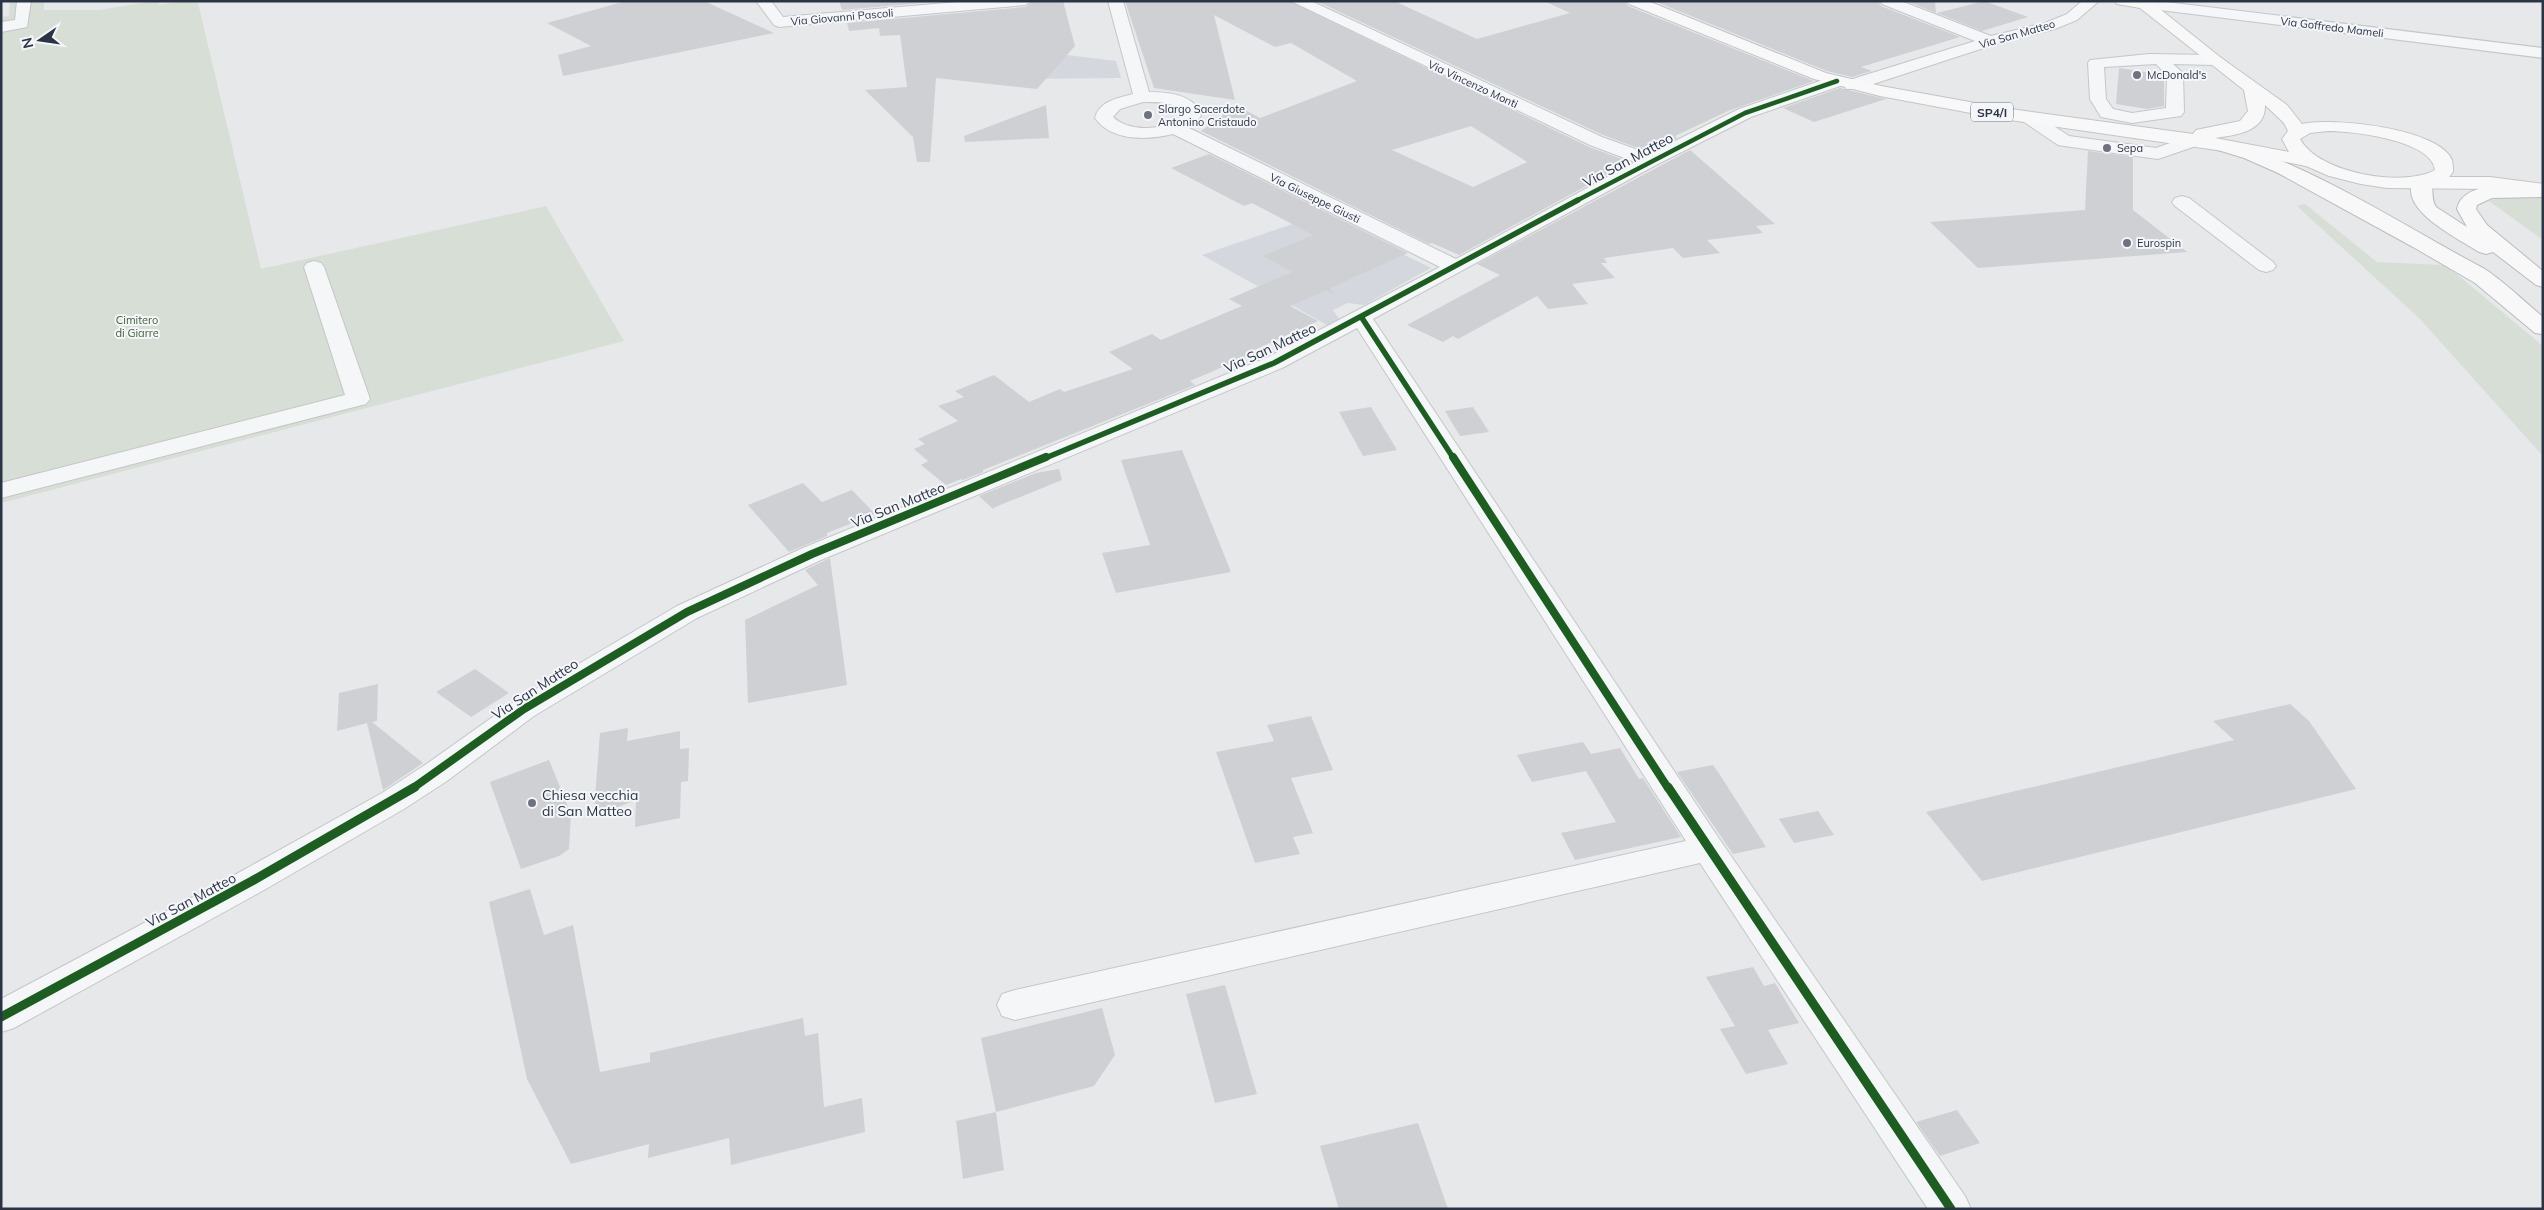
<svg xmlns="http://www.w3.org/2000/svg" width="2544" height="1210" font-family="Mulish,sans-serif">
<rect width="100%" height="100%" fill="#e6e8ea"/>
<path fill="#d4d7dd" d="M1026,50L1116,61L1121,78L1016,79Z
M1322,214L1431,268L1364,305L1348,303L1333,310L1339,319L1327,325L1202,255Z"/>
<path fill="#d6ded6" d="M10,1H44V10H100L153,1H158L159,5L183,1L198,3L261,269L546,206L624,341L1,503V17L9,16Z
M2503,196L2543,197V240L2489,201Z
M2305,204L2377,262L2443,265L2459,276L2543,346V456L2420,319L2297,206Z"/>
<path fill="#ced0d3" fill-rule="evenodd" d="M626,1H704L774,33L563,76L558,55L591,46L547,23Z
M839,1H944L842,10Z
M1034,1H1063L1075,46L1037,89L936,78L930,162H917L913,137L865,90L907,87L900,35L880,36L879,28L849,31L847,23L1025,7Z
M1125,1H1289L1589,147L1630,162L1459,255L1432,243L1429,244L1201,131L1236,105L1260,118L1357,81L1291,43L1275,47L1214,15L1235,100L1154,88ZM1471,126L1527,162L1473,187L1392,150Z
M1316,1H1394L1477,39L1570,13L1544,1H1625L1628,6L1814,81L1728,111L1675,136L1677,138L1649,152L1603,135Z
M1654,1H1878L1881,6L1960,37L1861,67L1872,71L1852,77L1827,71Z
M1907,1H1935L1936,13Z
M1984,1L2028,17L1982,31L1937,13Z
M2119,68L2164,75V106L2147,109L2116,104Z
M1840,88L1886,99L1814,122L1783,108Z
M1046,105L1049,138L965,142L964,136Z
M1690,150L1775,224L1756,226L1763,233L1707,240L1720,253L1683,258L1673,248L1604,258L1607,263H1601L1615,278L1572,284L1588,304L1548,309L1537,296L1458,339L1453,336L1443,342L1407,325L1500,275L1477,264Z
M2088,151L2133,157V210L2187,252L1978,268L1930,222L2085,210Z
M1209,154L1408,253L1330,288L1334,294L1326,290L1290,306L1318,321L1252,351L1255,353L1190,381L1195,385L983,470V472L963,480L961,479L946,485L921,465L928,461L914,449L925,444L918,439L958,421L938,406L964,397L955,391L994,375L1029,402L1060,389L1064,392L1133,369L1109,352L1152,334L1161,340L1242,306L1229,299L1292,272L1263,256L1313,235L1252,203L1244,206L1171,168Z
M1371,407L1397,450L1363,456L1339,412Z
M1473,407L1489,432L1460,436L1445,411Z
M1182,450L1231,572L1116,593L1102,553L1150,545L1121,460Z
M1059,469L1062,480L993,508L994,510L979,496L1036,473Z
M803,483L822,502L852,490L875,514L827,533V536L789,552L748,505Z
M830,558L847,685L748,703L745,620L818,585L805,570Z
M475,669L509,693L471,717L436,692Z
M378,684L377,721L372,722L423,763L383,790L367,723L337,731L339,693Z
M2290,704L2309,721L2356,789L1982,881L1926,812L2234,740L2213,721Z
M1311,716L1333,770L1291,778L1313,833L1293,837L1300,854L1255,863L1216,752L1274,741L1267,725Z
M628,728L627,741L680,731V749L689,748L688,781L681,782L680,818L635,827L636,800L618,807L594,811L600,733Z
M1583,742L1591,754L1620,748L1639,779L1643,778L1681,837L1575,860L1561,833L1616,822L1586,771L1532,782L1517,755Z
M549,760L571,814L569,849L559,856L521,869L490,782Z
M1713,765L1720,775L1766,847L1733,854L1677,772Z
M1818,811L1834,835L1794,843L1779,819Z
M530,889L544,935L573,925L600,1072L650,1062V1053L803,1018L805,1036L818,1033L824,1107L862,1098L865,1132L731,1165L729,1138L648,1158L649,1144L571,1164L527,1079L489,902Z
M1753,967L1764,986L1775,983L1799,1023L1768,1030L1788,1064L1746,1074L1720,1029L1735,1026L1706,977Z
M1225,985L1257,1094L1215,1103L1186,994Z
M1102,1008L1115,1055L1094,1086L996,1112L981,1038Z
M1957,1110L1980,1143L1940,1156L1916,1122Z
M996,1112L1004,1170L963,1179L956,1121Z
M1418,1123L1448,1209H1339L1320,1146Z"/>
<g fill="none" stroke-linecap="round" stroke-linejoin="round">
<defs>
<path id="minor" d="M17,1H31L27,27L1,32V22L15,20Z
M756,1H771L783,17L969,1H1032L1025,5L779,27L774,25Z
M1108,1H1123L1149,92C1167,92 1196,94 1201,116L1189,128L1456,259L1635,162L1590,145L1291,1H1311L1602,137L1649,154L1739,109L1831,77H1843L1845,81L1843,85L1751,117L1656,165L1373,319L1720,840L1965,1196L1971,1209H1928L1700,863L1015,1020L1002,1016L997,1005L1002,994L1015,990L1686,841L1357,328L1282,368L821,560L697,618L534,716L447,781L404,809L264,890L14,1028L1,1032V999L240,872L382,793L425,765L514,702L677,606L803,548L1266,358L1440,267L1173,134C1148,140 1112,142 1095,118C1099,101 1118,98 1133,94ZM1143,102C1156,102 1178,101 1183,115C1166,131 1130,133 1113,117L1120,109Z
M1880,1H1901L1991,36L2045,23L2067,14L2082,1H2099L2077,20L2055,29L1996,44L1858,89H1846L1844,85L1846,81L1975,41L1882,4Z
M2138,1H2158L2543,48V58L2144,8L2139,7L2137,4Z
M2149,54L2214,55L2222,60L2214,65L2173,64L2183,73L2184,112L2181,116L2132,123L2101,117L2090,99L2088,63L2090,60ZM2156,64L2167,75L2166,108L2132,113L2113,109L2106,99L2104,67Z
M2030,113L2036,114L2069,136L2156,148L2187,137H2199L2202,141L2199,145L2158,159L2064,146L2058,145L2024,122L2021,118L2024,114Z
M2182,196L2189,198L2273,262L2276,266L2273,270L2266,272L2259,270L2175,206L2172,202L2175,198Z
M314,261L321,263L324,267L370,399L366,404L1,498V483L345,395L304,267L307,263Z"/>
<path id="major" d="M1627,1H1648L1826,73L1881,86L2003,108L2193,134L2196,130L2240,121L2248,111L2244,90L2140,8L2117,4L2115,1H2150L2220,57L2287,105L2302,124C2332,117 2439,128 2452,160C2453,164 2453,169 2453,172L2449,177H2490L2543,184V196L2490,189L2387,188L2361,184L2329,176L2306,166L2251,155L2003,119L1880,96L1814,79L1629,4ZM2265,105L2284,123L2288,131L2282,139L2289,152L2215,138C2235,135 2266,132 2265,105ZM2328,131C2352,131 2432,140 2435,170C2403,188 2318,173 2300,139L2310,133Z"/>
<path id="highway" d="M2214,138C2305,160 2398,223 2481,267C2498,276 2526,303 2543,317V334L2535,333L2475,283L2413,247L2278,173L2244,158L2208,147L2205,143L2208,139Z
M2422,176L2429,178C2435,187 2430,198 2436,207L2467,227L2457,209C2463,179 2520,185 2543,185V197L2492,198L2477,205L2476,209L2487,225L2543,271V287L2536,285L2493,252L2486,254L2479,252C2459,239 2394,208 2415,178Z"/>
</defs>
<use href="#minor" stroke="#c4c6c8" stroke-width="2"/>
<use href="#major" stroke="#c2c5c8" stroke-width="2"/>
<use href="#highway" stroke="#b8bbbf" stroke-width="2"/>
<use href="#minor" fill="#f5f6f7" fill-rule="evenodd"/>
<use href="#major" fill="#f8f8f8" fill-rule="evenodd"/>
<use href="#highway" fill="#f8f8f8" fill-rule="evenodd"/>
<defs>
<path id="cycleway-far3" d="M1576,201L1745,113L1837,81"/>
<path id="cycleway-far2" d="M1362,318L1454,459
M1043,459L1274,363L1578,200"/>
<path id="cycleway-far1" d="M1453,457L1668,788
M413,788L524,709L687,612L812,554L1046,457"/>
<path id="cycleway" d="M1668,787L1951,1209
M1,1017L252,881L415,787"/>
</defs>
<use href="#cycleway-far3" stroke="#f4f6f9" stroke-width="6"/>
<use href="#cycleway-far2" stroke="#f4f6f9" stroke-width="8"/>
<use href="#cycleway-far1" stroke="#f4f6f9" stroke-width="11"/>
<use href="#cycleway" stroke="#f4f6f9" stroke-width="12"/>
<use href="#cycleway-far3" stroke="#1b5e20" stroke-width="4.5"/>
<use href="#cycleway-far2" stroke="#1b5e20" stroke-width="5.5"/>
<use href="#cycleway-far1" stroke="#1b5e20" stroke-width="8"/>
<use href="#cycleway" stroke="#1b5e20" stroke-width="9"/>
</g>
<g fill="#6c737f" stroke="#f4f6f9" stroke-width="2">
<circle cx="2137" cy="75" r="5"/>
<circle cx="1148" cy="115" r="5"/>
<circle cx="2107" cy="148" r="5"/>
<circle cx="2127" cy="243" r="5"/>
<circle cx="532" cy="803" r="5"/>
</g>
<g text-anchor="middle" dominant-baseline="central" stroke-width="4" stroke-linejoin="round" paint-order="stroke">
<g font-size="11" fill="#2b3445" stroke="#f4f6f9">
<text transform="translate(842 17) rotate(-5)">Via Giovanni Pascoli</text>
<text transform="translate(2332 27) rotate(7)">Via Goffredo Mameli</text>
<text transform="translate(2017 34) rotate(-16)">Via San Matteo</text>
<text transform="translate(1473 84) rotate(25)">Via Vincenzo Monti</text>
<text transform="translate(1315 198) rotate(26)">Via Giuseppe Giusti</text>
</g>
<g font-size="11" fill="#2b3445" stroke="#f4f6f9" text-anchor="start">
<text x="2147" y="75">McDonald's</text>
<text x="1158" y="109">Slargo Sacerdote<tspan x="1158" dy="13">Antonino Cristaudo</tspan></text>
<text x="2117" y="148">Sepa</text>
<text x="2137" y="243">Eurospin</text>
</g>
<g font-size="11" fill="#3f6138" stroke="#f4f6f9">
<text x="137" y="320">Cimitero<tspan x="137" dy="13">di Giarre</tspan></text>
</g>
<rect fill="#f4f6f9" stroke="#676e7b" stroke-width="1" x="1971" y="102.5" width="42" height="19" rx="4"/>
<g font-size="12" font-weight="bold" fill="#2b3445">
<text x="1992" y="112">SP4/I</text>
</g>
<g font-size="14" fill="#2b3445" stroke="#f4f6f9">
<text transform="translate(1628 160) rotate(-28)">Via San Matteo</text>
<text transform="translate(1270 348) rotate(-25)">Via San Matteo</text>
<text transform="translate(898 505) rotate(-22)">Via San Matteo</text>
<text transform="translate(535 689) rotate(-33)">Via San Matteo</text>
<text transform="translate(191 900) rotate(-28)">Via San Matteo</text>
</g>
<g font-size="14" fill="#2b3445" stroke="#f4f6f9" text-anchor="start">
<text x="542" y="795">Chiesa vecchia<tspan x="542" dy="16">di San Matteo</tspan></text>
</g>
</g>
<rect width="2544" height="1210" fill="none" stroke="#2b3445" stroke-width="5"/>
<g transform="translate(40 40) rotate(257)" stroke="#f4f6f9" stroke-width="4" paint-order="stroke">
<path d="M0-4L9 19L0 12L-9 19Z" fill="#2b3445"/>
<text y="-8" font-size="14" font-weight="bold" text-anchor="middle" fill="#2b3445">N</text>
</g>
</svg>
